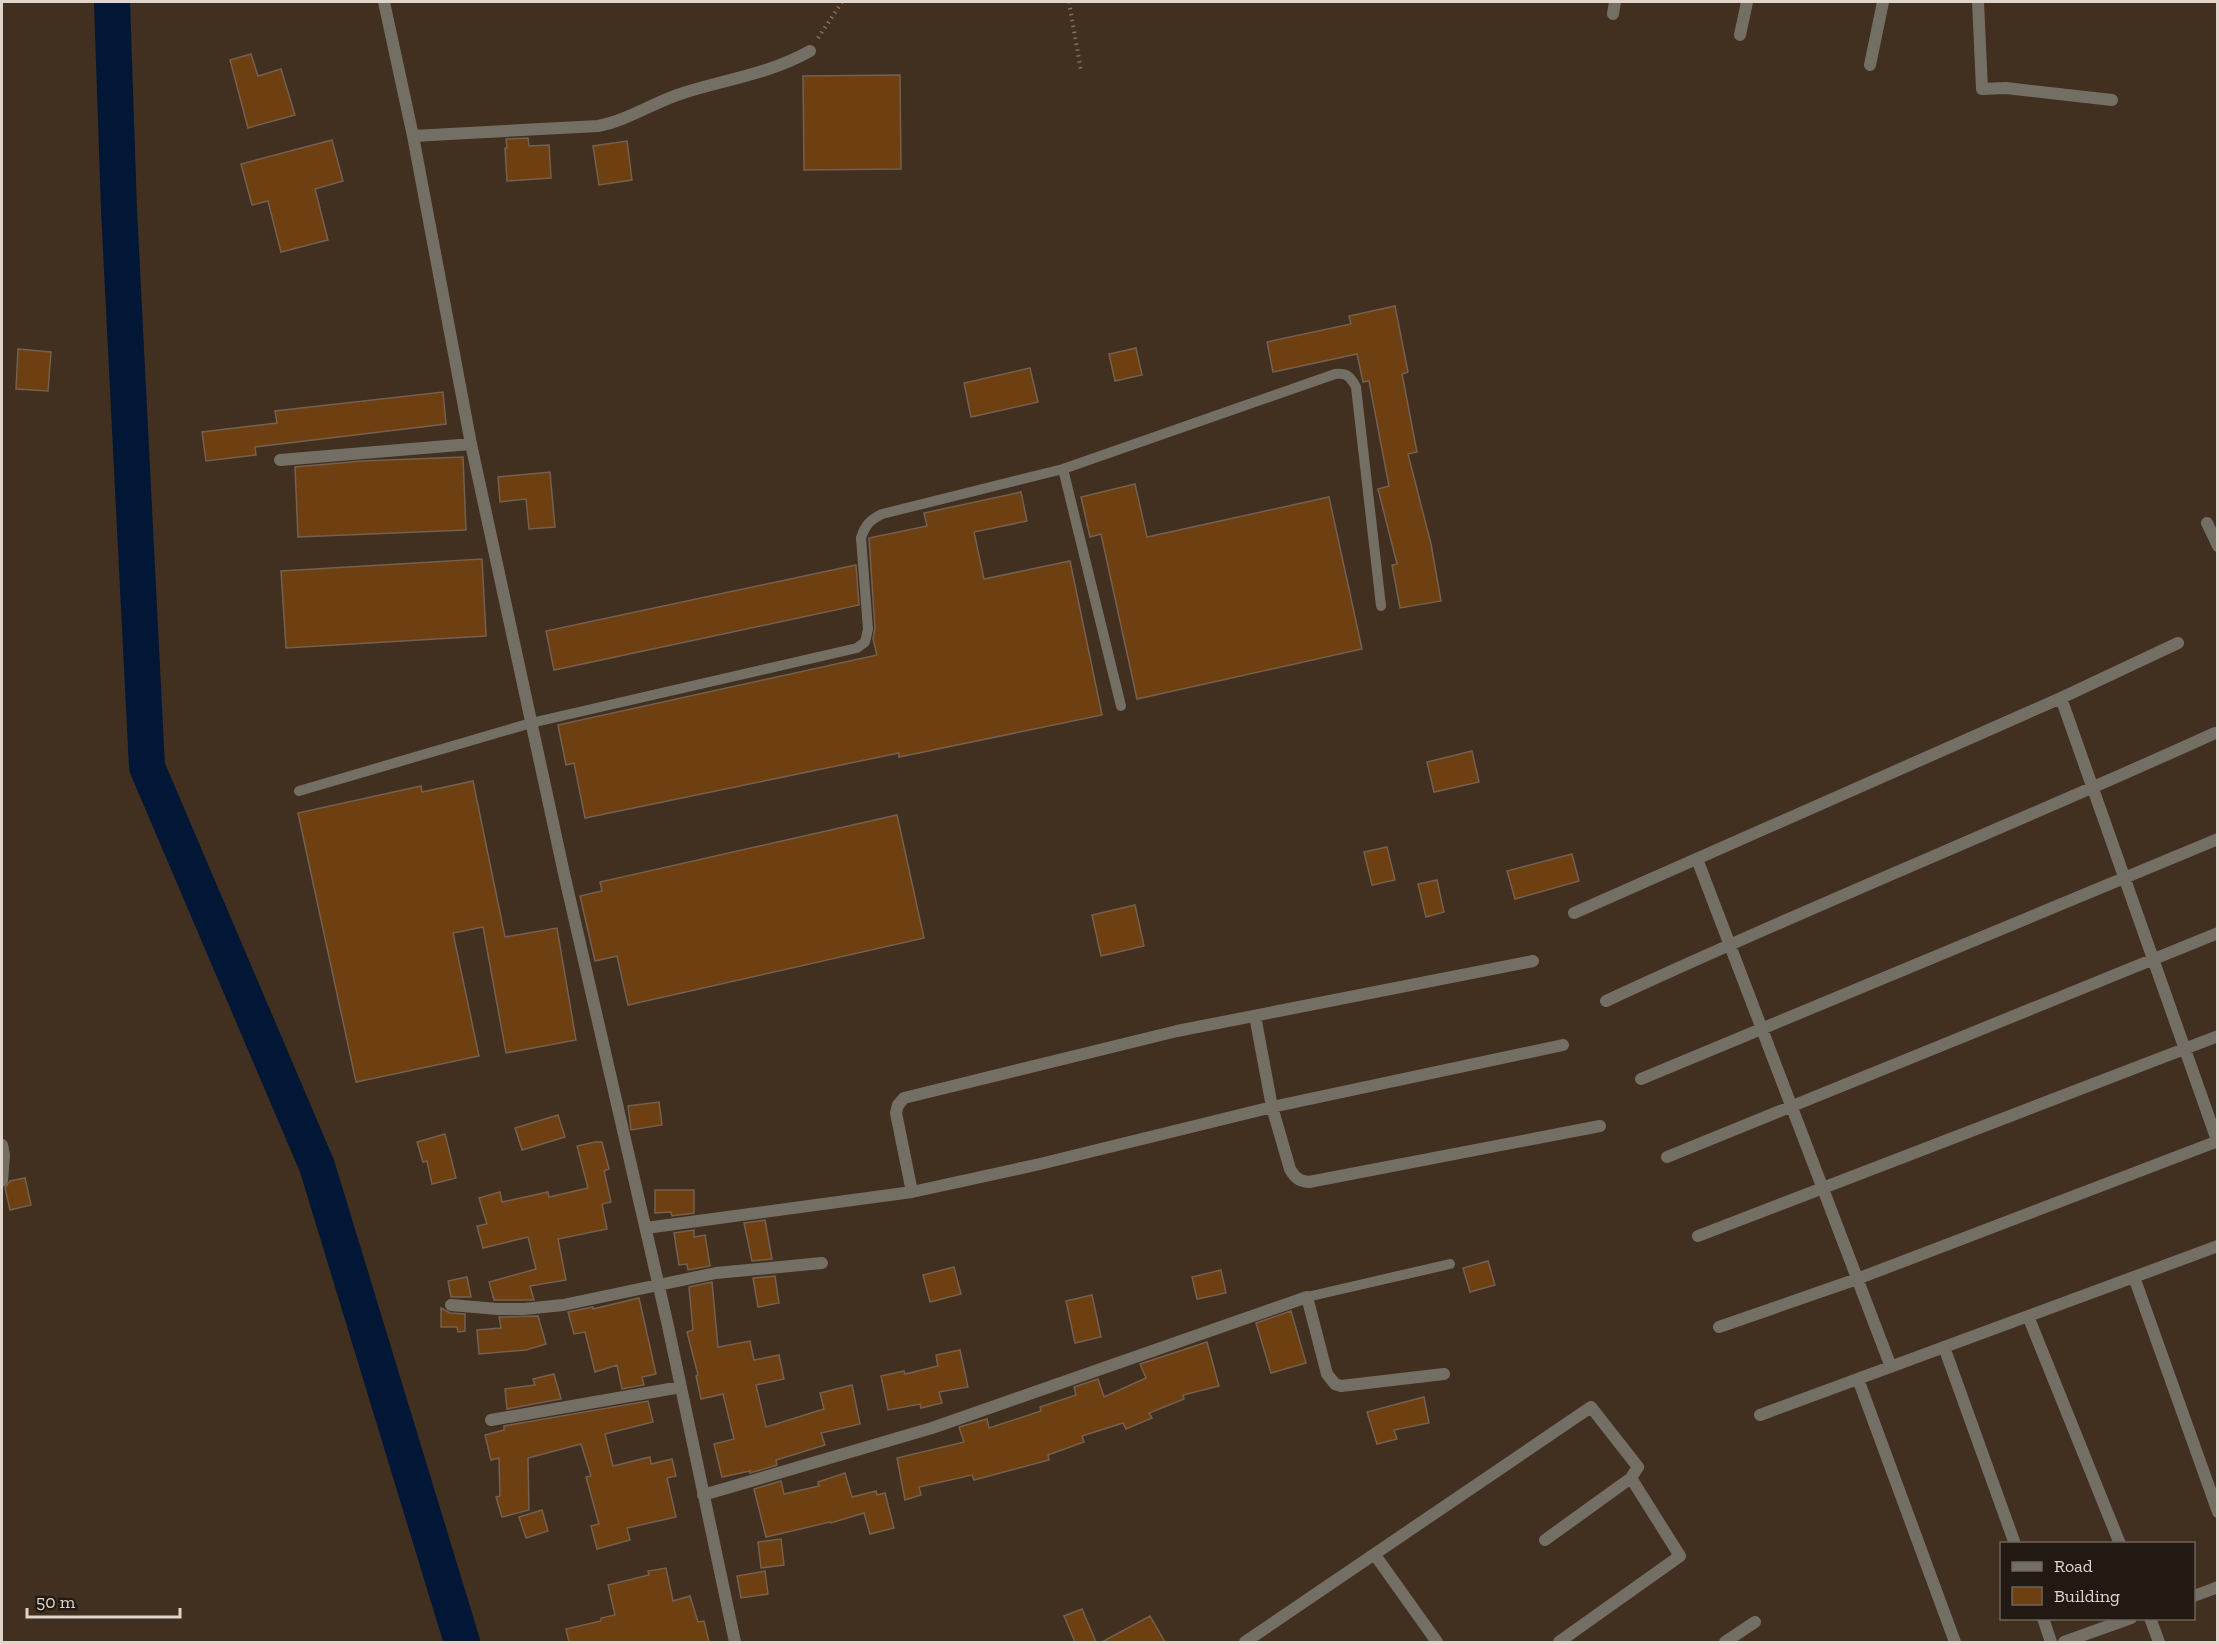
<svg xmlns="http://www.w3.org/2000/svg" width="2219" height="1644" font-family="'Zilla Slab',serif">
<rect width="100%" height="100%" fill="#412f1f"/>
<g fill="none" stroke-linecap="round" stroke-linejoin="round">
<path stroke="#011735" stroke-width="36" d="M112,2L119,210L147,767L317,1166L462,1642"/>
</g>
<path fill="#6e3f10" stroke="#756050" stroke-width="1.5" d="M251,54L258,76L281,69L295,115L248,128L230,60Z
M900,75L901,169L804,170L803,76Z
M528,138L529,146L549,145L551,178L507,181L505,148H507L506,139Z
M332,140L343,181L315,189L328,240L281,252L268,201L252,205L241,164Z
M627,141L632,180L599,185L593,146Z
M1395,306L1408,372L1402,374L1417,452L1408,454L1431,544L1441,601L1400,608L1392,565L1397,564L1378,489L1389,486L1369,381L1363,382L1357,354L1273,372L1267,342L1351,324L1349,316Z
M1136,348L1142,375L1115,381L1109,354Z
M18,349L51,352L48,391L16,389Z
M1030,368L1038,402L971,417L964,383Z
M443,392L446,424L255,447L256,455L206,461L202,432L277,423L275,411Z
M463,457L466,530L298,537L295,467L362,461Z
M550,472L555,527L529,529L526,499L500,502L498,477Z
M1135,484L1147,537L1329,497L1362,649L1137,699L1101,534L1090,537L1081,497Z
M1021,492L1027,521L974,532L984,579L1070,561L1102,715L899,757V753L585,818L574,763L566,765L558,725L877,655L873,639L875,628L869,538L927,526L924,513Z
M482,559L486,636L286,648L281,571Z
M856,565L859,605L554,670L546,631Z
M1472,751L1479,782L1434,792L1427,762Z
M473,781L505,937L557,928L576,1040L506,1053L483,927L453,933L479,1056L356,1082L298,813L421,786L422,792Z
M897,815L924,938L628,1005L617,956L595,961L580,896L602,891L600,882Z
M1387,847L1395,880L1372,885L1364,852Z
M1572,854L1579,881L1515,899L1507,871Z
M1437,880L1444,912L1426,917L1418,884Z
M1135,905L1144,946L1101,956L1092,915Z
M659,1102L662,1125L631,1130L628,1106Z
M558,1115L565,1137L522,1150L515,1128Z
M445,1134L456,1178L432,1184L427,1161L423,1162L417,1142Z
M595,1142H602L609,1169L604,1171L611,1202L602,1204L607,1229L558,1239L566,1280L530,1286L534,1300H494L489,1282L536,1269L528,1237L483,1248L477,1226L487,1224L479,1198L500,1192L502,1202L548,1192L549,1197L588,1188L577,1146Z
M25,1178L31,1205L10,1210L5,1188L10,1181Z
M655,1190H694V1213L672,1216L671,1212L655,1213Z
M765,1220L772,1259L752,1261L744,1223Z
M694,1230V1237L705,1235L710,1266L688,1270L687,1264L679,1265L674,1233Z
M1488,1261L1495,1285L1470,1292L1463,1268Z
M954,1267L961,1294L930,1302L923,1275Z
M1221,1270L1226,1293L1197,1299L1192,1277Z
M775,1276L779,1303L758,1307L753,1278Z
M467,1277L471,1297H451L448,1281Z
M712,1282L718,1347L750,1341L754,1360L779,1355L784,1379L756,1385L766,1427L824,1409L820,1393L852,1385L860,1424L821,1433L825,1445L776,1460L777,1465L750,1473V1471L722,1477L714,1444L734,1439L723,1394L701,1399L696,1376L698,1375L687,1332L693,1330L689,1287Z
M1092,1295L1101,1337L1075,1343L1066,1301Z
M639,1298L656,1374L642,1377L644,1385L622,1389L617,1365L595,1372L585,1332L574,1334L568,1312L593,1307V1309Z
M441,1308L450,1313L465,1314V1331L458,1332L457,1327H441Z
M1291,1311L1306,1363L1271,1373L1256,1323Z
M538,1316L546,1344L526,1350L479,1354L477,1330L501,1328L499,1317Z
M1207,1342L1219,1386L1183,1395L1184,1399L1149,1413L1152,1418L1126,1429L1123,1423L1082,1436L1084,1442L1048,1455L1049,1460L974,1480L972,1475L919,1487L921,1495L905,1500L897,1458L964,1442L959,1427L987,1419L989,1428L1041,1411L1040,1407L1076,1395L1074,1387L1098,1379L1104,1397L1146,1378L1140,1364Z
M960,1350L968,1387L939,1392L942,1403L921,1408L920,1404L888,1410L881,1376L904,1371L905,1374L938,1366L936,1355Z
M554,1374L561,1399L507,1409L505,1389L535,1385L533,1379Z
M1424,1397L1429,1423L1394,1430L1397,1439L1377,1444L1367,1412Z
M648,1401L653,1422L605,1434L613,1466L650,1457L651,1464L672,1459L676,1476L667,1478L676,1517L627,1528L630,1540L597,1549L591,1526L599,1524L586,1477L591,1476L581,1444L528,1458L529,1510L502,1517L496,1497L500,1496L499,1458L491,1460L485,1435L504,1430V1426Z
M845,1473L852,1497L876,1491L877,1495L885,1493L894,1528L870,1534L864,1513L831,1523L830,1522L766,1537L754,1489L781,1481L784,1494L819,1486L818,1482Z
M542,1510L548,1531L526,1538L519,1517Z
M781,1539L784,1565L761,1568L758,1542Z
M666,1568L673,1601L690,1596L698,1622L704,1621L709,1642H569L566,1629L601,1621V1618L615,1615L608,1585L649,1575L648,1571Z
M765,1571L768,1594L741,1598L737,1576Z
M1082,1609L1096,1642H1075L1064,1616Z
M1150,1616L1165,1642H1102Z"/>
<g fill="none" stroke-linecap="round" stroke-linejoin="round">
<path stroke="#807163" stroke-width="4" stroke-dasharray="1.5 4.5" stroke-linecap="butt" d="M1069,2L1081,71
M818,38L842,2"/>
<path stroke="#746f65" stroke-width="10" d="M1063,469L1121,706
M299,791L531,723L857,648L865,642L868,629L861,538C865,525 870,520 882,514L1063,469L1335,374C1347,373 1350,376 1356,387L1381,606
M1307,1297L1450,1264"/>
<path stroke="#746f65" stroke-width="12" d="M384,2L413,136L471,444L565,878L668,1326L735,1642
M1978,2L1982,89L2006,88L2112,100
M1613,14L1615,2
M1740,35L1747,2
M1870,65L1883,2
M413,136L598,126C629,120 654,102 683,93C727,79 769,74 810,51
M280,460L471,444
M2207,523L2218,546
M2061,698L2218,1143
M1697,859L1891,1367
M1574,913L2061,698L2178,643
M1606,1001C1807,907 2013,825 2215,733
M1255,1016L1272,1107L1290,1169C1295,1178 1299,1181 1309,1182L1600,1126
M1641,1079L2218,839
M2,1145L4,1155L2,1181
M1667,1157L2218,933
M912,1192L896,1113L898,1105L904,1098L1177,1031L1533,961
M646,1228L912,1192L1040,1164L1272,1107L1563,1045
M1698,1236L2218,1036
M2134,1277L2218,1512
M451,1305L497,1309H524L563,1305L716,1273L822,1263
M2028,1316L2120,1544
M1719,1327L1857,1279L2218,1141
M1944,1347L2015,1544
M1858,1379L1955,1642
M1760,1415L2218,1246
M491,1420L681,1387
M703,1495L932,1428L1307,1297L1327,1374L1335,1384L1341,1386L1444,1374
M1545,1540L1631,1478
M1375,1555L1437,1642
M2194,1596L2218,1587
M2043,1618L2051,1642
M2150,1618L2159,1642
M1245,1642L1591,1407L1638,1467L1631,1478L1680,1556L1559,1642
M1725,1642L1755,1622
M2064,1642L2131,1618"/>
</g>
<rect width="2219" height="1644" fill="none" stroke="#e0d5cb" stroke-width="6"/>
<rect x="2000" y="1542" width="195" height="78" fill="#211912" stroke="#6d645c" stroke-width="1.5"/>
<rect x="2012" y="1562" width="30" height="9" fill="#746f65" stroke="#6d645c" stroke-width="1.5"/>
<text x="2054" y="1572" font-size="18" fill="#e0d5cb">Road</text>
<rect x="2012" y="1587" width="30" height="18" fill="#6e3f10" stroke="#6d645c" stroke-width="1.5"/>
<text x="2054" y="1602" font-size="18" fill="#e0d5cb">Building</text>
<path d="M27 1608v9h153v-9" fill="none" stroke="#e0d5cb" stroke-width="3"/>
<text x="36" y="1608" font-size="18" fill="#e0d5cb" stroke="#211912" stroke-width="4.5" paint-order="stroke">50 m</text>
</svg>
